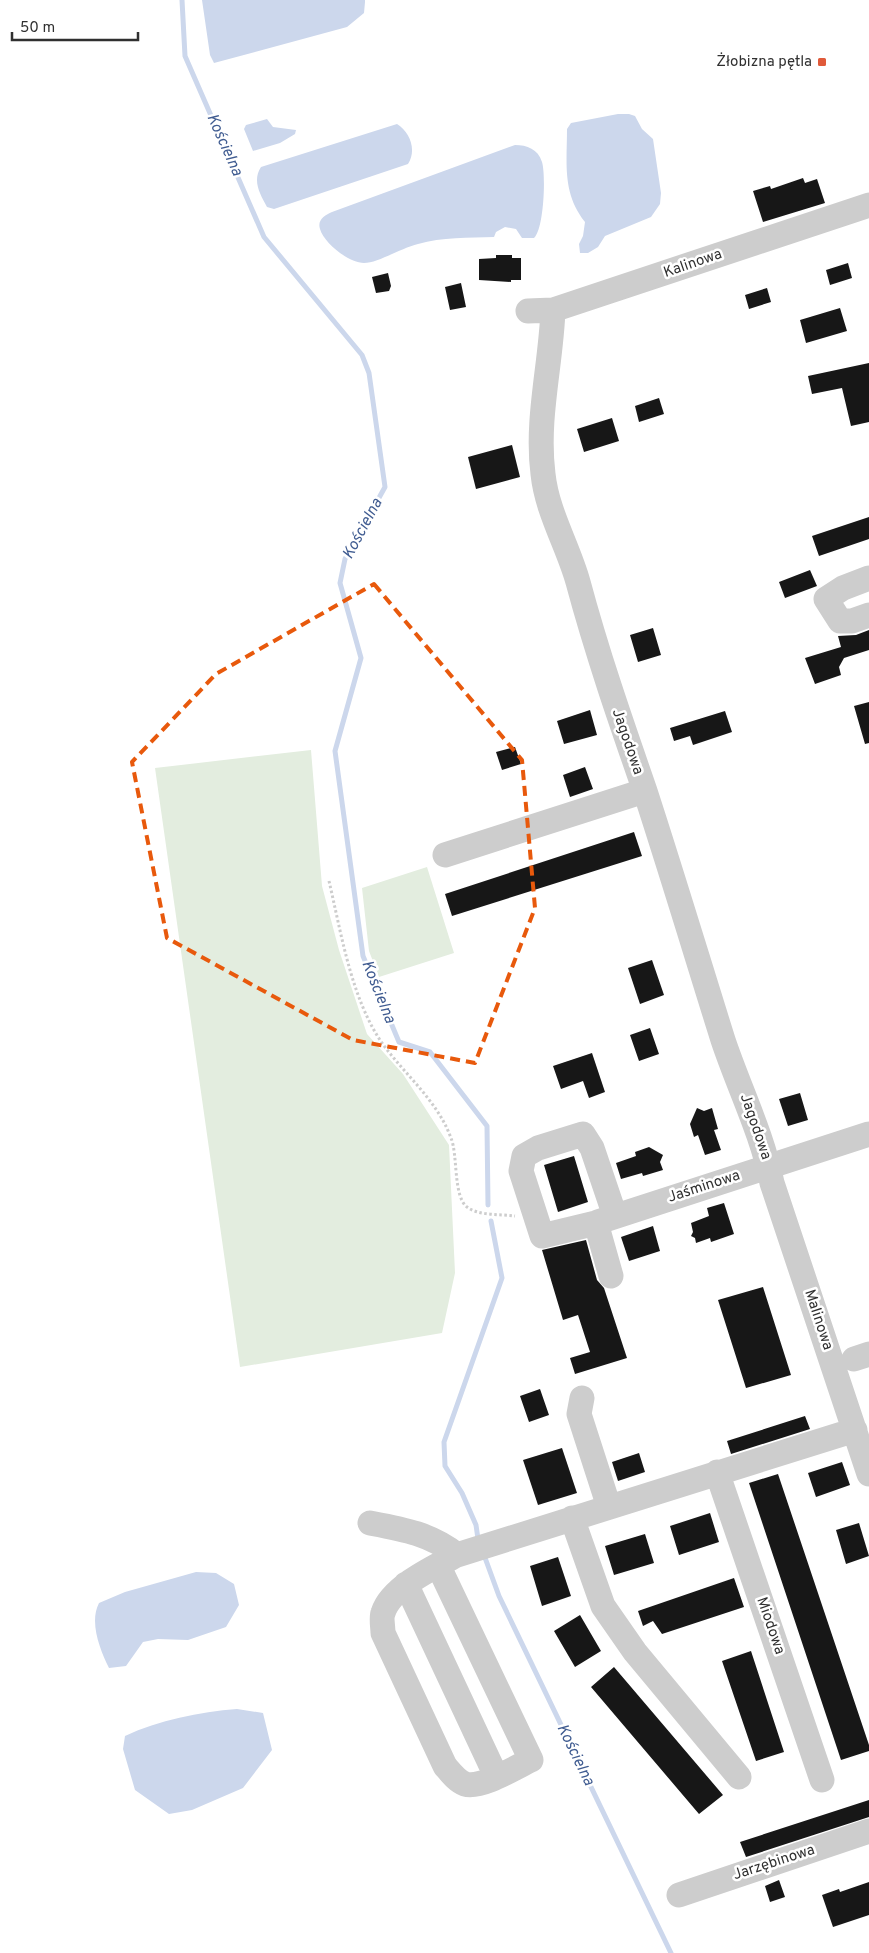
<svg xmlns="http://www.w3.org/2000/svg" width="869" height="1953" font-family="Overpass,sans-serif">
<rect width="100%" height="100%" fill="#fff"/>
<path fill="#e3eddf" d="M311,750L322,886L339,950L367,1034L403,1074L449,1145L455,1273L442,1333L240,1367L155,768Z
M427,867L454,953L379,977L369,951L362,888Z"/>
<path fill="#ccd7ec" d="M202,0H365V2L364,13L347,27L214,63L210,55Z
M618,114H629L635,116L642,129L653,139L661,193L660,204L651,217L605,236L598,247L588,253H580L579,244L583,236L585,222C562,193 567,164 567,129L571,123Z
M267,119L273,127L296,130L295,134L280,143L253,151L244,129L246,125Z
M397,124C410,132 417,150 408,164L274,209L267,207C260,194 252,181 261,167Z
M515,145C527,145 538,149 542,162C546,175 544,229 534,238H522L516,229L505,227L496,232L494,237C469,238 442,237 418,244C401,248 378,263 364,263C349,263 324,243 320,229C317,220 325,215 332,212Z
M196,1572L216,1573L234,1584L239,1605L226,1627L188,1640L158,1639L143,1642L126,1666L109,1668C100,1650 89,1622 99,1603L125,1592Z
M237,1709L263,1713L272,1750L243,1788L192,1810L169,1814L135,1790L123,1749L125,1736C159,1720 199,1712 237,1709Z"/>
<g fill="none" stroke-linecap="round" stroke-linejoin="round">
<path stroke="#ccd7ec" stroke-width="5" d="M182,0L185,56L264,237L362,355L369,373L385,487L345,559L340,583L361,658L335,751L363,956L399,1042L430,1052L487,1126L488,1205
M478,1539L476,1525L462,1493L445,1466L444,1442L502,1278L491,1221
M484,1555L499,1596L671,1953"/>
</g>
<path fill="#171717" d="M803,178L805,183L817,179L825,203L763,222L753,191L770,186L771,189Z
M496,255H512V258H521V280H511V282L479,280V259L496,258Z
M848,263L852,278L830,285L826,270Z
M388,273L391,286L389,291L376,293L372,277Z
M461,283L466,307L450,310L445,287Z
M767,288L771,302L749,309L745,295Z
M840,308L847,331L806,343L800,320Z
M869,363V422L851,426L842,388L812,394L808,376Z
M659,398L664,414L639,422L635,406Z
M612,418L619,441L584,452L577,429Z
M512,445L520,477L476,489L468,457Z
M869,517V539L819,556L812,536Z
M810,570L817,586L785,598L779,582Z
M653,628L661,655L638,662L630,635Z
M869,630V650L844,658L839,667L841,675L815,684L805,658L841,647L838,636L856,635Z
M869,702V743L865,744L854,706Z
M590,710L597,735L564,744L557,721Z
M725,711L732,732L693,745L690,736L674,741L670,728Z
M515,747L521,764L502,770L496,752Z
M585,767L593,789L570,797L563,775Z
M634,832L642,856L452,916L445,894Z
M652,960L664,995L640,1004L628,968Z
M650,1028L659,1054L639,1061L630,1035Z
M592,1053L605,1092L589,1098L583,1081L561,1089L553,1066Z
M800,1093L808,1120L788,1126L779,1099Z
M697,1108L704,1111L712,1108L718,1129L714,1130L721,1150L705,1155L698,1135L694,1137L690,1124Z
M649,1147L663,1155L660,1162L663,1170L643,1176L642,1173L621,1179L616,1163L636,1156L635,1152Z
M574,1156L588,1202L558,1212L544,1165Z
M724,1203L734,1234L711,1242L710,1238L696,1243L695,1238L691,1236L693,1232L691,1223L709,1216L707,1208Z
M653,1226L660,1251L629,1261L621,1237Z
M586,1240L597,1280L604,1288L627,1358L575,1374L570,1358L590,1352L578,1315L563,1320L542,1250Z
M763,1287L791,1375L746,1388L718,1300Z
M540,1389L549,1415L529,1422L520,1396Z
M805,1416L810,1429L731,1454L727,1441Z
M562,1448L577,1493L538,1505L523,1460Z
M639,1453L645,1472L618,1481L612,1462Z
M842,1462L850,1485L816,1497L808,1473Z
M778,1474L869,1745V1751L841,1760L749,1483Z
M710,1513L719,1542L679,1555L670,1526Z
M859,1523L869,1556L846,1564L836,1530Z
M645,1534L654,1563L614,1575L605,1546Z
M558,1557L571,1596L542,1606L530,1566Z
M734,1578L744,1607L662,1634L653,1621L643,1626L638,1611Z
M580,1615L601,1651L575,1667L554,1631Z
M751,1651L784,1752L756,1761L722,1661Z
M614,1667L723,1795L699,1814L591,1687Z
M869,1800V1817L746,1857L740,1842Z
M779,1880L785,1897L770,1902L765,1886Z
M869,1882V1915L833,1927L822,1895L839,1889L840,1892Z"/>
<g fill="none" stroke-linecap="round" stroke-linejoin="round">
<path stroke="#cdcdcd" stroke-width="3" stroke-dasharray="2.5 2.5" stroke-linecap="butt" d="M329,881C341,932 351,998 382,1043C405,1075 437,1100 451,1138C458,1155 453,1196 467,1207C479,1216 500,1214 515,1216"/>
<path stroke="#cdcdcd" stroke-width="25" d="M553,310C551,365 536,419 543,474C547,512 568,546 578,582C597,653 621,722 645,791C672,874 697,957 723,1040C739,1088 762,1133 772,1183L869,1474
M528,311L553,310L869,205
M869,578L843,588L826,599L840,621H852L869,615
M445,855L644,791
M598,1222L869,1134
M611,1276L596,1223L542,1236L521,1171L524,1156L538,1148L583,1134L592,1148L615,1216
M854,1359L869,1354
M582,1398L579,1414L609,1507
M717,1472L822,1780
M572,1518L603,1606L635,1652L739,1777
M370,1523C402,1529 431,1534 457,1555
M438,1565L531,1760C516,1767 481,1789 465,1784C457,1781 451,1773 445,1766L383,1633C383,1627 381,1618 383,1613C391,1587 434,1567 457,1555L855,1430
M406,1584L496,1776
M679,1895L869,1831"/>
</g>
<path fill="none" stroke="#e8590c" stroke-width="4" stroke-dasharray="10 6" stroke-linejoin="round" d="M374,584L522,760L535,908L475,1063L353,1040L167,938L132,762L216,674Z"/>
<rect fill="#e05a3a" stroke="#fff" stroke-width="2" x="817" y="57" width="10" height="10" rx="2.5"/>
<g text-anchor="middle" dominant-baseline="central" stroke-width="5" stroke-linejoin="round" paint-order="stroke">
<g font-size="15" fill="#303030" stroke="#fff" text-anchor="end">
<text x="812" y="62">Żłobizna pętla</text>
</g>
<g font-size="15" fill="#303030" stroke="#fff">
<text transform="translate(693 264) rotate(-19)">Kalinowa</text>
<text transform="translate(627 742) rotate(71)">Jagodowa</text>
<text transform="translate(755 1127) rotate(71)">Jagodowa</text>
<text transform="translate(704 1187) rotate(-18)">Jaśminowa</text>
<text transform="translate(818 1320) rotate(72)">Malinowa</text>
<text transform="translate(770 1626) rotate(71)">Miodowa</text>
<text transform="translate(774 1863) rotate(-18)">Jarzębinowa</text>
</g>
<g font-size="16" font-style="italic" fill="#405c91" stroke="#fff">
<text transform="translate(224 145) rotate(66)">Kościelna</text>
<text transform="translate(363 529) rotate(-62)">Kościelna</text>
<text transform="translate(378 992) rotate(68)">Kościelna</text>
<text transform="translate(575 1755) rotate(64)">Kościelna</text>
</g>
</g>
<path d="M12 32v8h126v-8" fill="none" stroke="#303030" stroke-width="2.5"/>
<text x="20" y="32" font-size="15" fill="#303030" stroke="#ffffff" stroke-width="4" paint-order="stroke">50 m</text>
</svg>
